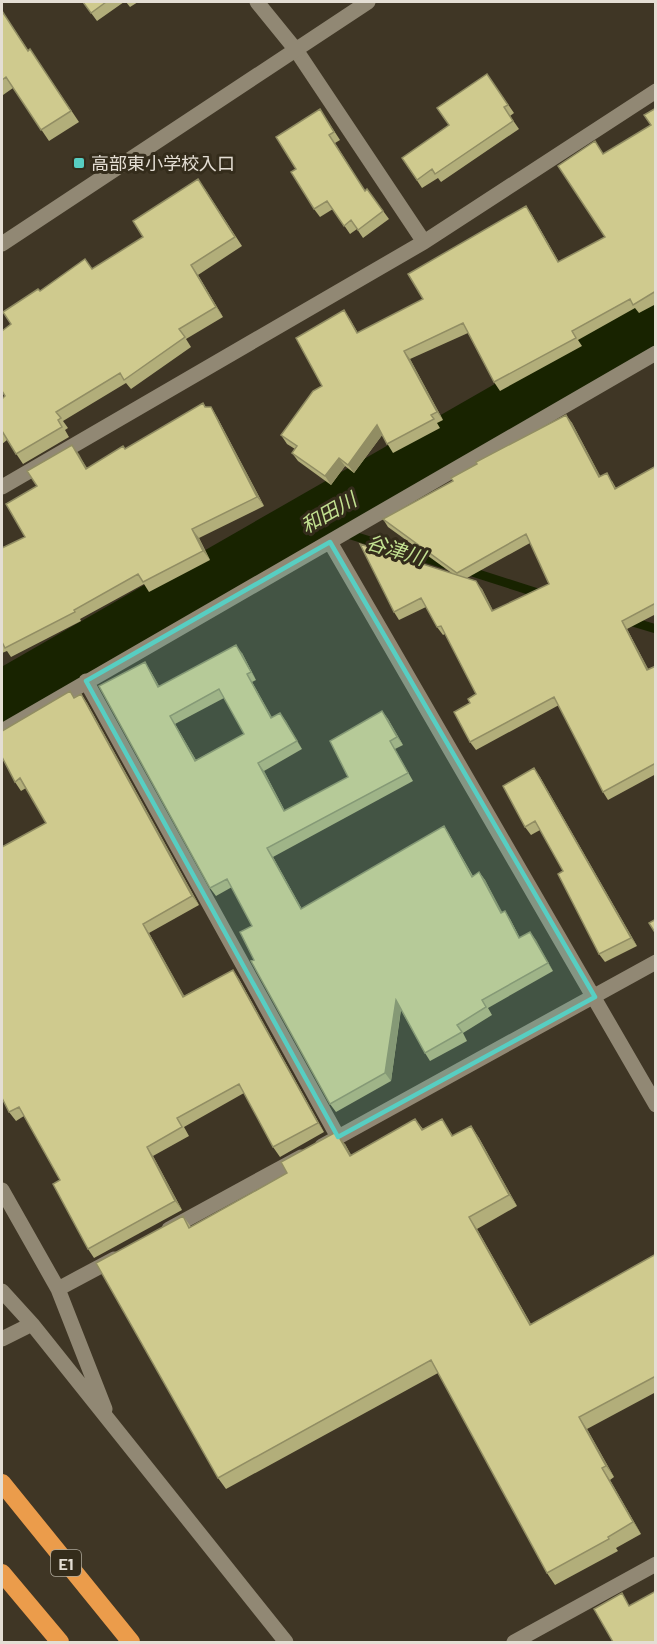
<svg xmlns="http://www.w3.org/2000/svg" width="657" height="1644" font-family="Barlow,'Noto Sans JP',sans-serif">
<rect width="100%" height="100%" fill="#3f3625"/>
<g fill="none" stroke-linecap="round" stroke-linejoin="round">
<path stroke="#182300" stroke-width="9" d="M309,522L444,564
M466,570L544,595
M626,620L656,629"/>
<path stroke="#182300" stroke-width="58" d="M2,700L656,325"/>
<path stroke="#918874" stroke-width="15" d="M296,50L424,242
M2,487L424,242L656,91
M330,542L656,1105
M86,681L338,1137
M2,731L656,353
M322,1146L656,962
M2,1190L58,1289L105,1409
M169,1229L301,1157
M58,1289L114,1259
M2,1291L32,1324L286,1642
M2,1339L32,1324
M514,1642L656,1564"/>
<path stroke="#918874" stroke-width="15" d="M257,2L296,50
M2,244L368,2"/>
<path stroke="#eb9c4b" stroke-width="18" d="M2,1483L131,1642
M2,1573L60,1642"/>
</g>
<path fill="#b2ae7a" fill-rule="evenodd" d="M83,2H124L97,21Z
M126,2H138L130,7Z
M2,11L28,50L30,49L79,122L49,141L13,88L3,95L2,93Z
M487,74L514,113L510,116L519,129L441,182L438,178L422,188L402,158L449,125Z
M656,108V304L639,313L635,308L578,340L582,346L500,391L494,382L468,333L410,359L443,420L437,423L440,428L393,453L382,435L354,473L345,466L331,485L298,461L292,453L295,449L287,444L281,435L322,386L344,310L358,333L423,299L526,206L532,215L559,262L605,237L603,154L651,125Z
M320,109L340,140L335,143L365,191L367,189L389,219L363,238L357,229L350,234L333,209L320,217L314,209L296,169Z
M205,189L242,246L198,275L223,317L186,339L191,347L131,389L126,383L63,421L68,428L65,430L69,437L23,464L7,440L2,444V399L5,396L40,291L93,269L143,237Z
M203,403L206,407H211L217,417L264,506L199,538L210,560L149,592L144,584L80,619L81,621L11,657L7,651L2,653V548L25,537L37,486L72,445L87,468L125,449Z
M566,415L572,423L600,476L612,481L616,488L656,466V614L627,629L648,669L656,666V774L608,800L603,792L559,705L476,750L470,742V703L476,694L445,634L443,635L437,627L426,607L399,620L394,612L453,574L388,527L383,519L453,481ZM530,543L549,584L493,611L482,589L467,578Z
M242,653L256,680L252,682L272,718L280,713L302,749L264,771L285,811L348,777L382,711L388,719L403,745L395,749L413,781L273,857L302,909L444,826L449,834L473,876L479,872L485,880L502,913L505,911L510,919L520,938L530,932L553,971L488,1008L492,1015L463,1033L467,1041L430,1061L425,1053L401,1010L391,1081L336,1112L330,1104L254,960L252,926L232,887L216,896L210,888L150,670L159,686ZM224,698L244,734L196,760L175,724Z
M81,694L87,703L199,905L149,933L184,996L233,970L239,979L324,1132L280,1157L273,1147L244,1093L184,1127L189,1136L153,1156L182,1210L94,1258L88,1249L60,1180L24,1116L16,1121L9,1112L46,823L26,788L21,791L15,782L74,697Z
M534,768L540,777L637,946L605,962L599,954L563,871L540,830L531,835L525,827Z
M415,1119L423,1129L442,1119L453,1136L471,1126L479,1138L517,1206L477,1229L531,1324L656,1254V1392L587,1429L614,1477L610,1480L641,1534L616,1548L618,1551L555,1585L547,1573L438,1373L226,1489L218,1478L183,1216L191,1227L345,1144L351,1155Z"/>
<path fill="#918d63" d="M526,206L532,215L564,271L558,262Z
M191,265L198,275L223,317L216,307Z
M344,310L350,319L363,342L357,333Z
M404,351L410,359L443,420L437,412Z
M211,407L217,417L264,506L257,497Z
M566,415L572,423L605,485L599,477Z
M377,425L383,434L354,473L348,465Z
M72,445L79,454L92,478L86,469Z
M339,458L345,466L331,485L325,476Z
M192,529L199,538L210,560L203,551Z
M476,581L482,589L498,620L492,611Z
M622,621L627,629L653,678L647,670Z
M236,645L242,653L256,680L251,672Z
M145,662L150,670L164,695L158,687Z
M247,674L252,682L277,726L271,718Z
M81,694L87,703L199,905L192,896Z
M382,711L388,719L403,745L397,737Z
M280,713L286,721L302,749L297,741Z
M170,716L175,724L201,769L195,761Z
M258,763L264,771L289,819L284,811Z
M534,768L540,777L637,946L631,938Z
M444,826L449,834L477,885L472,877Z
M267,848L273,857L306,917L301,909Z
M479,872L485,880L507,921L501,913Z
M505,911L510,919L524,946L519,938Z
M143,924L149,933L190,1006L183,997Z
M530,932L536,940L553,971L548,963Z
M233,970L239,979L324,1132L318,1123Z
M396,1000L401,1008L391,1081L385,1073Z
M471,1126L479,1138L517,1206L509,1195Z
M336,1132L345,1144L358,1167L350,1156Z
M147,1147L153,1156L182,1210L175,1201Z
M469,1217L477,1229L538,1337L530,1325Z
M579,1417L587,1429L614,1477L606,1466Z
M602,1468L610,1480L641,1534L633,1522Z"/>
<path fill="#cfca8e" stroke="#918d63" stroke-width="1.5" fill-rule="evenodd" d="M83,2H106L91,13Z
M2,11L28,51L30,49L71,111L41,130L6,77L2,80Z
M487,74L508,105L504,107L513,121L435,174L432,169L417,180L402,158L449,125L437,108Z
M656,108V291L633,305L630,299L572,331L576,338L494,382L463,323L404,351L437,412L431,415L434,419L387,444L377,425L348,465L339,458L325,476L292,453L297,446L281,435L313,391L322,386L296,338L344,310L357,333L423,299L408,274L526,206L558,262L605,237L558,166L595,141L603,154L651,125L644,115Z
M320,109L334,132L329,135L365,191L367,189L383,211L358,230L351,220L344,226L327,201L314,209L291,172L296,169L276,137Z
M198,179L235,237L191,265L216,307L179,329L185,337L124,380L120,373L56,412L61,418L58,420L62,427L16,454L2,431V399L5,396L2,391V331L11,324L3,312L38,289L40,291L85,259L92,269L143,237L133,221Z
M203,403L205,407H211L257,497L192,529L203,551L143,582L138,574L74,610L75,612L5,648L2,642V548L25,537L6,504L37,486L27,471L72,445L86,469L123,446L125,449Z
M566,415L599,477L607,473L615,489L656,466V603L622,621L647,670L656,666V763L603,792L554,697L470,742L454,712L470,703L468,699L476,694L441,626L437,627L421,598L394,612L360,544L476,581L492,611L549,584L526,534L457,573L383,519L453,481L451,478L477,464L476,462Z
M236,645L251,672L247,674L271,718L280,713L297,741L258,763L284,811L348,777L330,741L382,711L397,737L390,741L408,773L267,848L301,909L444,826L472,877L479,872L501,913L505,911L519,938L530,932L548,963L482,1000L486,1007L457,1025L462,1032L425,1053L396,1000L385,1073L330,1104L251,961L254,960L240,932L252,926L227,879L210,888L99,686L145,662L158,687ZM219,689L244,734L195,761L170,716Z
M70,691L74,698L81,694L192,896L143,924L183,997L233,970L318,1123L273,1147L239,1084L177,1118L182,1127L147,1147L175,1201L88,1249L53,1184L60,1180L19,1107L9,1112L2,1098V847L46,823L20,778L15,782L2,757V731Z
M534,768L631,938L599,954L558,874L563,871L535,821L525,827L503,786Z
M656,919V934L649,923Z
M415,1119L422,1130L442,1119L452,1136L471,1126L509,1195L469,1217L530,1325L656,1254V1376L579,1417L606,1466L602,1468L633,1522L608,1537L609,1539L547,1573L431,1360L218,1478L96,1263L183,1216L189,1228L287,1173L281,1162L336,1132L350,1156Z
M656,1591V1642H612H613L594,1609L622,1593L629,1606Z"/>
<path fill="#57cec2" fill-opacity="0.2" stroke="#57cec2" stroke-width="4.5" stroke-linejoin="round" d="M330,542L595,997L338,1137L86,681Z"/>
<rect fill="#57cec2" stroke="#342c1b" stroke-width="2" x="73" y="157" width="12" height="12" rx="3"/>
<g text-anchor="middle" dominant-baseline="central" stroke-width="6" stroke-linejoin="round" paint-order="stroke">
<rect fill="#342c1b" stroke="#afa99c" stroke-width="1.5" x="51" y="1550" width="30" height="26" rx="4.5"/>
<g font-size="16" font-weight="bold" fill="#e4ded4">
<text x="66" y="1563">E1</text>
</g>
<g font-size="18" fill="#e4ded4" stroke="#342c1b" text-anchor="start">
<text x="91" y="163">高部東小学校入口</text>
</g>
<g font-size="20" font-style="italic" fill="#c3e191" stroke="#342c1b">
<text transform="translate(328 512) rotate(-30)">和田川</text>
<text transform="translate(396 549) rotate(17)">谷津川</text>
</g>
</g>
<rect width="657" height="1644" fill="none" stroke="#e4ded4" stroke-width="6"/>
</svg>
